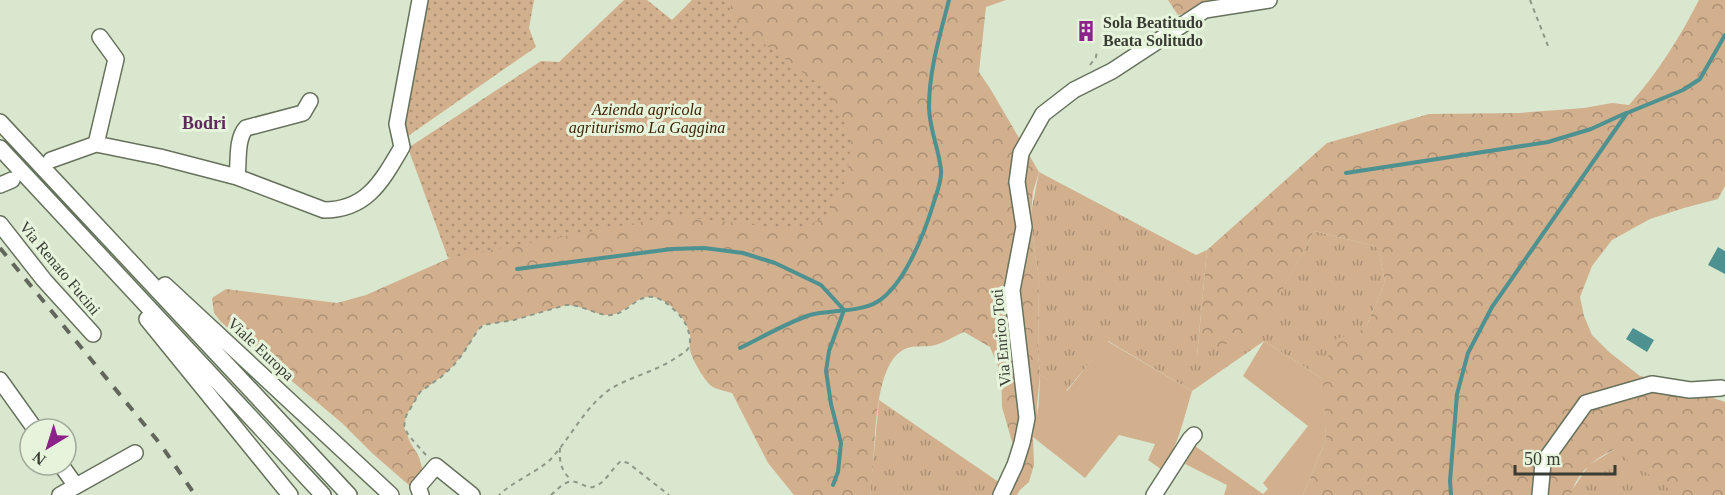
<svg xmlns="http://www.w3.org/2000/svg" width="1725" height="495" font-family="Georgia,serif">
<defs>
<pattern id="grass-tufts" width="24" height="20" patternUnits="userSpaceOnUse" patternTransform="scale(1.5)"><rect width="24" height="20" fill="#d2af8d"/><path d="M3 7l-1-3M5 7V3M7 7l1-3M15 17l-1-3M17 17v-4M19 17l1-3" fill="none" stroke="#ab9074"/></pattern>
<pattern id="forest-crowns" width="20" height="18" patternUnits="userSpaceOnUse" patternTransform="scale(1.5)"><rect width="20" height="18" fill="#d2af8d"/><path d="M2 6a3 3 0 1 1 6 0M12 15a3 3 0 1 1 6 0" fill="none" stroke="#ab9074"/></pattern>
<pattern id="park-dots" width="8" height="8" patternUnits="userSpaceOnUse" patternTransform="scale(1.5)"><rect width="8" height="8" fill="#d2af8d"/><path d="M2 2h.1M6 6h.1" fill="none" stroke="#ab9074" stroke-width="1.8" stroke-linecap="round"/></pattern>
</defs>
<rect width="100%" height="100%" fill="#dae7cf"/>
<path fill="url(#grass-tufts)" d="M1039,172L1196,255L1207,250L1197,355L1261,329L1314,231L1378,247L1385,282L1365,329L1323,375V379L1264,341L1192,391L1108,341L1066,391L1040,375L1038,353L1039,277L1035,255L1031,213Z
M879,400L1003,485L996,495H870Z
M1615,449L1682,495H1571L1572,490L1589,465Z"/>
<path fill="url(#forest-crowns)" d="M713,0H1006L986,7L979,72L991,90L1039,172L1033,192L1031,213L1035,255L1039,277L1038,353L1040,375L1037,405L1038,421L1033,437L1034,465L1029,482L1020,490L1017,495H996L1015,452L1002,407L1001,373L990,347L964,332C954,336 941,345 930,346C920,347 911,345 903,350C870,368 877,461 870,495H794L768,463L732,393C725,391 715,389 710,385C703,378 691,358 690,349C689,344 691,340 690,335C687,320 672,303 657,298C641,292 629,309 615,314C600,319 582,304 566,305L514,320L483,325L478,330L462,355L452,367L441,377L420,392L406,416L404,427L410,442L419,457L423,471L411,487L372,453L342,423L221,322L214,313L212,298L226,289L337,303L366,295L461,253L764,63Z
M1168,0H1212L1208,7L1178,15Z
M1699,0H1725V186L1718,199L1684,208L1650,219L1612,240L1592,266L1580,297L1584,316L1592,335L1609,352L1640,376L1660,380L1725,402V495H1678L1621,455L1615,449C1594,459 1577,472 1571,495H1303L1326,440L1322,375L1334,340L1365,329L1385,282L1378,247L1314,231L1261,330L1197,356L1207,250L1327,143L1429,114L1519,113L1584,108L1612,103L1629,105C1657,74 1680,37 1699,0Z"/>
<path fill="url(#park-dots)" d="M421,0H534L529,28L536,47L408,136L401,133Z
M624,0H647L672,20L692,0H733L727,17L827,90L852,137L846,180L827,215L801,230L674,216L448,258L408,148L541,61L559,62Z"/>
<path fill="#d2af8d" d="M1107,341L1192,391C1184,418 1178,447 1162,470L1148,460L1155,444L1119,435L1085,478L1033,437C1039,417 1039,396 1040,375L1067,391Z
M1264,341L1323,379L1326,440L1303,495H1224L1227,485L1185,464L1195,446L1263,494L1268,489L1263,483L1308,426L1243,376Z"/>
<path fill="#4e9191" d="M1718,247L1725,251V274L1708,265Z
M1633,328L1654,340L1647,352L1626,339Z"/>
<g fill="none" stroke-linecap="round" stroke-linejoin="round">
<path stroke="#4e9191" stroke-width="4" d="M1346,173L1548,142L1591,129L1626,113
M517,269L672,249L704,248L743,253L775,263L821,285L844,310L829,351L826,371L831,404L841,443L838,472L833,485
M740,348C763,337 786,323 810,315C828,310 861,312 877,302C904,286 924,234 933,205C936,194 942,182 941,170C939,149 929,128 929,107C929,70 940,35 949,0
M1451,495L1450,481L1457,394L1468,353L1492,307L1627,113L1683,90L1700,79L1725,35"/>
<defs>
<path id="minor" d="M0,122L349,495
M96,144L116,59L100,37
M0,148L323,495
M51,160L96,144L160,157L237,177L324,210C367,210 382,181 402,147L397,124L420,0
M237,177C239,162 236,139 246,128L303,113L310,101
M0,185L12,180
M0,224L44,280L93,334
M165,285L391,495
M147,319L290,495
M0,380L35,429
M61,465L76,486
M60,495L135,453
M421,495L418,487L436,466L472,495
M1001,495L1015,465L1022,443L1027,418L1012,290L1024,227L1017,182L1021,153L1043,114L1074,90L1112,71L1205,10L1269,0
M1154,495L1190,439L1194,435
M1540,495L1543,463L1586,403L1652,384L1690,390L1721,388"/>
</defs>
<use href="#minor" stroke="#67725d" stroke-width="18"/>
<path stroke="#8e9786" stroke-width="2" stroke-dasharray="4.5 4.5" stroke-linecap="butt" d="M1530,0L1548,46
M1090,65L1096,57L1097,50
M560,448C559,462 561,470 571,480
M426,455L409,436L404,427L406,416L420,392L441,377L452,367L462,355L478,330L483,325L514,320L566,305C580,304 592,313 606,315C632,318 640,278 672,308C679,314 685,320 688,330C690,336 692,346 686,351C683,354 678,356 674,359C653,373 624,378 605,393C582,412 569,440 549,461C533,474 514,481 499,495
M551,495C556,491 561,485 566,483C576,477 584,489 593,487C605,484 612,468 621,461L628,463L669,495"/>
<use href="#minor" stroke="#fff" stroke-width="15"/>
<path stroke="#61675a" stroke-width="4" stroke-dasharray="10 10" stroke-linecap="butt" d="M0,248L161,445L195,495"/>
</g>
<defs>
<symbol id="building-bare" viewBox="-9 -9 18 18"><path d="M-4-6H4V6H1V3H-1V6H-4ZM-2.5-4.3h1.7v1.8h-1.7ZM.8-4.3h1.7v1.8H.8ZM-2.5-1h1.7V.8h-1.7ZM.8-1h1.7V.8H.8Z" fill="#8c2389" stroke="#e7f4dc" stroke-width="2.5" paint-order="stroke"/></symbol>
</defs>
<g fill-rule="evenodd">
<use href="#building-bare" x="1071" y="16" width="30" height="30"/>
</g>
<g text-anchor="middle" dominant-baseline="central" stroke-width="6" stroke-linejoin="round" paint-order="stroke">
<g font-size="16" font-weight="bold" fill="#383c33" stroke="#e7f4dc" text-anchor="start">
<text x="1103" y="22">Sola Beatitudo<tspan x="1103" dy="18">Beata Solitudo</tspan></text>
</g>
<g font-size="16" font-style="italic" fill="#3f2405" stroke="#e7f4dc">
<text x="647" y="109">Azienda agricola<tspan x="647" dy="18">agriturismo La Gaggina</tspan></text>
</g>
<g font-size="16" fill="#383c33" stroke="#e7f4dc">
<text transform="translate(60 268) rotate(50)">Via Renato Fucini</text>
<text transform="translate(1001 338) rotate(-95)">Via Enrico Toti</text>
<text transform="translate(261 349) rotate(43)">Viale Europa</text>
</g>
<g font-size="18" font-weight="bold" fill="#5d2a5a" stroke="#e7f4dc">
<text x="204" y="123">Bodri</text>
</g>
</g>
<g transform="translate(48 447) rotate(218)"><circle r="28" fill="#e7f4dc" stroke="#a1aa98" stroke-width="1.5"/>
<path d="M0-4.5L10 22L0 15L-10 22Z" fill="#8c2389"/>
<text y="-9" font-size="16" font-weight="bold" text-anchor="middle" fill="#383c33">N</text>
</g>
<path d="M1515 465v9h100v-9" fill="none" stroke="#383c33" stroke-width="3"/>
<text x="1524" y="465" font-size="18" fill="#383c33" stroke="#e7f4dc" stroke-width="4.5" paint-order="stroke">50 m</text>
</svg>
